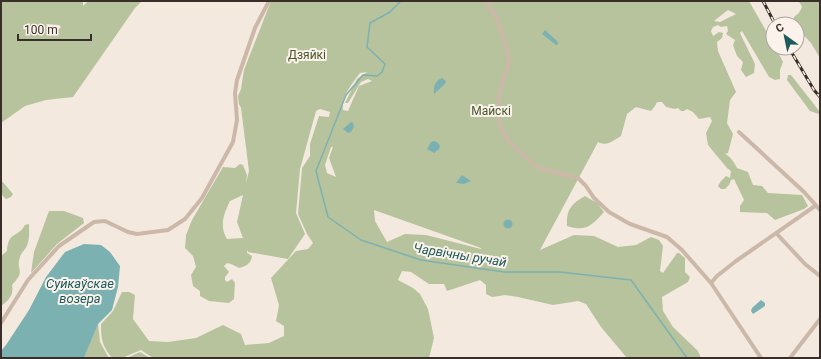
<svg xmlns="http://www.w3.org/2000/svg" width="821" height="359" font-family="Roboto,sans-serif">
<rect width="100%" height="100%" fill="#f3e9de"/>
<path fill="#b7c39d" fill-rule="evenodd" d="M1,1H83V6L88,1H142L135,8L73,97L46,100L25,106L1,123ZM46,24L59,25L61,27L54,34Z
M271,1H749L773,43V48H776L783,62L780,70V79L775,80L769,77L742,31L740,33L755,64L754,73L746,77L741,70L743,62L737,56L733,45L735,40L726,34L728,31L727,26L721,27L718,25L713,27L711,31L713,36L719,32L723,33L722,38L717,42L718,51L736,92L730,100L727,123L733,134L728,153L725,154C731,157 734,162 737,168L748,172L753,185L762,186L768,193L802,195L808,206L804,209L775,220L767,213L740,212V206L744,200L734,179L731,180L729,185L725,189H721L718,186L721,181L726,176L730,178L731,171L727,168L708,145L706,133L712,121L710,117L699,119L693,112L687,109L684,111H681L678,108L675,109L666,107L662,102H657L655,106L651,111L636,107L627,114L621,136C614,140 607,147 598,142L540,250L574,235L594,236L618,247L636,245L651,237L659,240L663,246L660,271L663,273L677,253H679L685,258V272L690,277L688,282L662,297L663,311L673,327L698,351L701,358H627L601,327L586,304L578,301L553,305L518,297L505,295L492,297L486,294V285L480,280L447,291L444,284H429L411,272L402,271L398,280L413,288L420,294L428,309L434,338L429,358H153L141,350L122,358H112C102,346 101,339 101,324L113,311L122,292H129L135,295L133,319L149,341L168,342L196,338L223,325L241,334L245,345L269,343L284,336V326L276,321L279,305L271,278L296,251L308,249L313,243L307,234L298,214L302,168L310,156V144L319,116L329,117L330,112L320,109L316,111L300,169L296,213L305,234L288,259L248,252L247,250V253L252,256C251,264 246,266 239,268L231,264L227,263L224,266L229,272L225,277V280L227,282L232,279L235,283L234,299L229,303L209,301L200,296V291L193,286L191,275L196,267L193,256L185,248L186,235L192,220L223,167L235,168L240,164L243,165L247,175L246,183L249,171L241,108L239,104L238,96L241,89L244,70ZM728,10L736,14L720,22L714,21ZM367,72L357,79L345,103H348L361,82L368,79L372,81L359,86L348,111L343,110C341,96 352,84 360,73ZM331,147H333L329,158L336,177L327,173L325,165ZM243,195L237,222L243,238L227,239C219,226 224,213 230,201ZM374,210L481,248V249L426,235L405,234L387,242L375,221Z
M797,1H820V58L811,43L797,28V24H795L793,22L794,17L799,13L802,7L800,3Z
M788,75H791L820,112L819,114L810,111L787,80Z
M1,180L13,194L11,197L6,199L1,194Z
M585,196L597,203L604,212C591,226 586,232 567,226C566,210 571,204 585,196Z
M49,211H64L83,218L84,223L57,244L31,273L34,252Z
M29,224C29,233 30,242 25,249C23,252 21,253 20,257C15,271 27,269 12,285C14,295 9,300 1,306V256L7,251C8,231 18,238 25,225Z
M98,323L100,342L109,358H84Z
M140,352L150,358H127Z"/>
<path fill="#7cb1b1" d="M545,30L558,42V44L556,45L542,34Z
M442,78L446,81L445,84L434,94C433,87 435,81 442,78Z
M351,122L353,123L354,127L351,132L348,133L343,129Z
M434,141L438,143L440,146L439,149L434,153L427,149L431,142Z
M462,175L471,181L464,184L456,183Z
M503.5 224a4.5 4.5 0 1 1 9 0a4.5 4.5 0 1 1-9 0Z
M84,244L101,245L110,252L120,266L118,287L112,310L98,324L84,358H1V351L6,345L29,310L46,277L65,252Z
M761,300L765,303V306L753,314L751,311L752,308Z"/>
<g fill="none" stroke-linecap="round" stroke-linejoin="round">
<path stroke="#7cb1b1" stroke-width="1.5" d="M401,1L390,12L370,23L367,47L385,64L382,72L377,76L363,75L346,95L316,171L328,217L361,240L421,260L504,272H560L631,280L687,358"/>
<path stroke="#ccb8a9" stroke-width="4" d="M486,1L497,18L508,54L509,62L500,90L497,115L502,130L509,142L534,165L542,169L578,178L586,186L594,198L609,212L630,224L667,237L682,250L711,283L761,358
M739,132L804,192L820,210
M776,233L805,264L820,276
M711,283L717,276L736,261L815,206
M1,323L28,280L59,246L94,222L105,221L128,232L137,234L168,230L185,219L202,198L233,142L237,120L235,93L237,80L255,28L269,1
M790,358L820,319"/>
<defs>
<path id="rail" d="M763,1L775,24
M789,48L814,90L820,97"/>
</defs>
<use href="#rail" stroke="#392e29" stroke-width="3"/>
<use href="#rail" stroke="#fbf3eb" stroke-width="1.5" stroke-dasharray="4.5" stroke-linecap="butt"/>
</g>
<g text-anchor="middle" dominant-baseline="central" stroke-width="4" stroke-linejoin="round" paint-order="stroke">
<g font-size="12" fill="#49582c" stroke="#fbf3eb">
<text x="307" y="55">Дзяйкі</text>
<text x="491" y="111">Майскі</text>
</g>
<g font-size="13" font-style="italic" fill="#1d5a5c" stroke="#fbf3eb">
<text transform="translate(460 255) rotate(9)">Чарвічны ручай</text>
<text x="80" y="283">Суйкаўскае<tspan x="80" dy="15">возера</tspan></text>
</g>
</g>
<rect width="821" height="359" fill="none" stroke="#392e29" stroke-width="4"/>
<g transform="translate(785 36) rotate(327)"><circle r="19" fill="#fbf3eb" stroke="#ada49d"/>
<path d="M0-3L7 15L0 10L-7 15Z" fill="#1d5a5c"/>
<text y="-6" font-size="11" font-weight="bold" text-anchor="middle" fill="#392e29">С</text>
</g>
<path d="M18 34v6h73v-6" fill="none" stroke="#392e29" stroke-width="2"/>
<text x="24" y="34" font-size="12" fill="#392e29" stroke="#fbf3eb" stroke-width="3" paint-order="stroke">100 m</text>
</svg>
